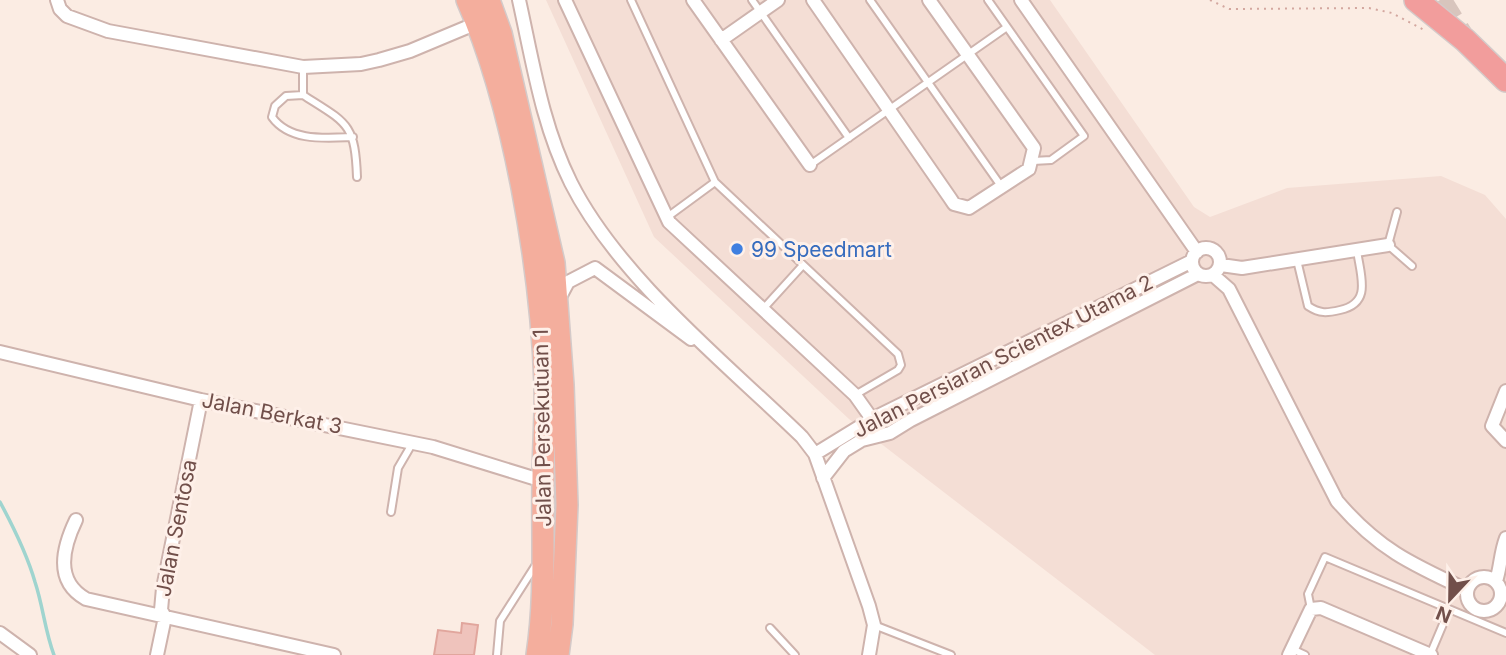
<svg xmlns="http://www.w3.org/2000/svg" width="1506" height="655" font-family="Inter,sans-serif">
<rect width="100%" height="100%" fill="#fbece3"/>
<path fill="#f4ded5" d="M546,0H1050L1194,207L1210,217L1287,188L1441,176L1485,195L1506,219V655H1155L849,419L654,237Z"/>
<g fill="none" stroke-linecap="round" stroke-linejoin="round">
<path stroke="#9fd4cf" stroke-width="3.5" d="M0,502C14,528 27,554 35,582C43,606 45,631 54,655"/>
</g>
<path fill="#efc3bc" stroke="#e1a69d" stroke-width="2" d="M462,623L478,625L474,655H434L438,630L461,633Z"/>
<g fill="none" stroke-linecap="round" stroke-linejoin="round">
<path stroke="#d8c5bd" stroke-width="23" stroke-dasharray="23 11" stroke-linecap="butt" d="M1440,0L1461,34"/>
<defs>
<path id="service" d="M631,0L715,182L898,354L901,365L898,370L855,395
M752,0L849,138
M870,0L1001,186
M988,0L1084,136L1051,160L1033,161
M303,67V95C347,123 355,123 357,177
M303,95L286,96L275,106L272,117C290,142 326,138 353,137
M810,165L1007,27
M1397,212L1388,245L1412,266
M666,218L715,182
M1297,260L1308,306C1320,314 1327,313 1340,310C1373,303 1360,275 1357,250
M763,309L803,265
M391,512L398,468L412,444
M1311,609L1308,594L1325,557L1506,633
M874,625L951,655
M770,628L795,655
M1292,649L1305,655
M497,655L500,621L537,563
M1430,655L1449,610"/>
<path id="minor" d="M57,0L60,9L67,16L108,31L303,67L361,64L379,60L410,51L477,23
M519,0C533,63 542,125 571,183C619,278 726,363 802,437L815,454L869,606L874,625L869,655
M565,0L669,222L855,395L872,419
M693,0L810,165
M813,0L950,198L954,204L969,208L1029,169L1034,148L929,0
M1021,0L1197,252
M721,40L778,0
M1192 262a14 14 0 1 1 28 0a14 14 0 1 1-28 0Z
M1221,265L1242,268L1388,245
M1213,275L1229,289L1337,501C1378,549 1411,564 1467,590
M560,297L568,282L595,268L691,339
M0,352L201,400L433,447L543,481
M1506,391L1492,426L1506,441
M815,454L872,419L1192,261
M823,478L844,451L862,440L890,433L911,420L1198,274
M76,520C63,547 54,581 86,599L334,655
M1467 594a17 17 0 1 1 34 0a17 17 0 1 1-34 0Z
M1496,581C1501,566 1500,554 1506,538
M0,633L30,655
M157,655L165,617L161,610L163,588L201,400
M1289,655L1311,609L1321,608L1431,655"/>
<path id="trunk" d="M467,0C514,106 541,268 545,384C546,416 543,448 543,480C542,539 546,596 537,655
M489,0L501,33L554,263L563,385L567,505L562,624L558,655"/>
<path id="motorway" d="M1416,0L1465,40L1506,80"/>
</defs>
<use href="#service" stroke="#ceb3ad" stroke-width="10"/>
<use href="#minor" stroke="#ceb3ad" stroke-width="16"/>
<use href="#trunk" stroke="#d4cac9" stroke-width="24"/>
<use href="#motorway" stroke="#d4cac9" stroke-width="26"/>
<path stroke="#d3a79f" stroke-width="2" stroke-dasharray="2 5" stroke-linecap="butt" d="M1210,0L1229,9L1369,8L1392,13L1426,31"/>
<use href="#service" stroke="#fff" stroke-width="6"/>
<use href="#minor" stroke="#fff" stroke-width="12"/>
<use href="#trunk" stroke="#f4ae9d" stroke-width="21"/>
<use href="#motorway" stroke="#f29d9c" stroke-width="23"/>
</g>
<circle fill="#3f7fe0" stroke="#fef0e9" stroke-width="2.5" cx="737" cy="249" r="7"/>
<g text-anchor="middle" dominant-baseline="central" stroke-width="6" stroke-linejoin="round" paint-order="stroke">
<g font-size="21" fill="#366cbe" stroke="#fef0e9" text-anchor="start">
<text x="751" y="249">99 Speedmart</text>
</g>
<g font-size="21" fill="#714f4a" stroke="#fef0e9">
<text transform="translate(1003 356) rotate(-27)">Jalan Persiaran Scientex Utama 2</text>
<text transform="translate(272 413) rotate(11)">Jalan Berkat 3</text>
<text transform="translate(542 428) rotate(-91)">Jalan Persekutuan 1</text>
<text transform="translate(176 528) rotate(-79)">Jalan Sentosa</text>
</g>
</g>
<g transform="translate(1450 599) rotate(202)" stroke="#fef0e9" stroke-width="5" paint-order="stroke">
<path d="M0-5L12 26L0 18L-12 26Z" fill="#714f4a"/>
<text y="-10" font-size="19" font-weight="bold" text-anchor="middle" fill="#714f4a">N</text>
</g>
</svg>
